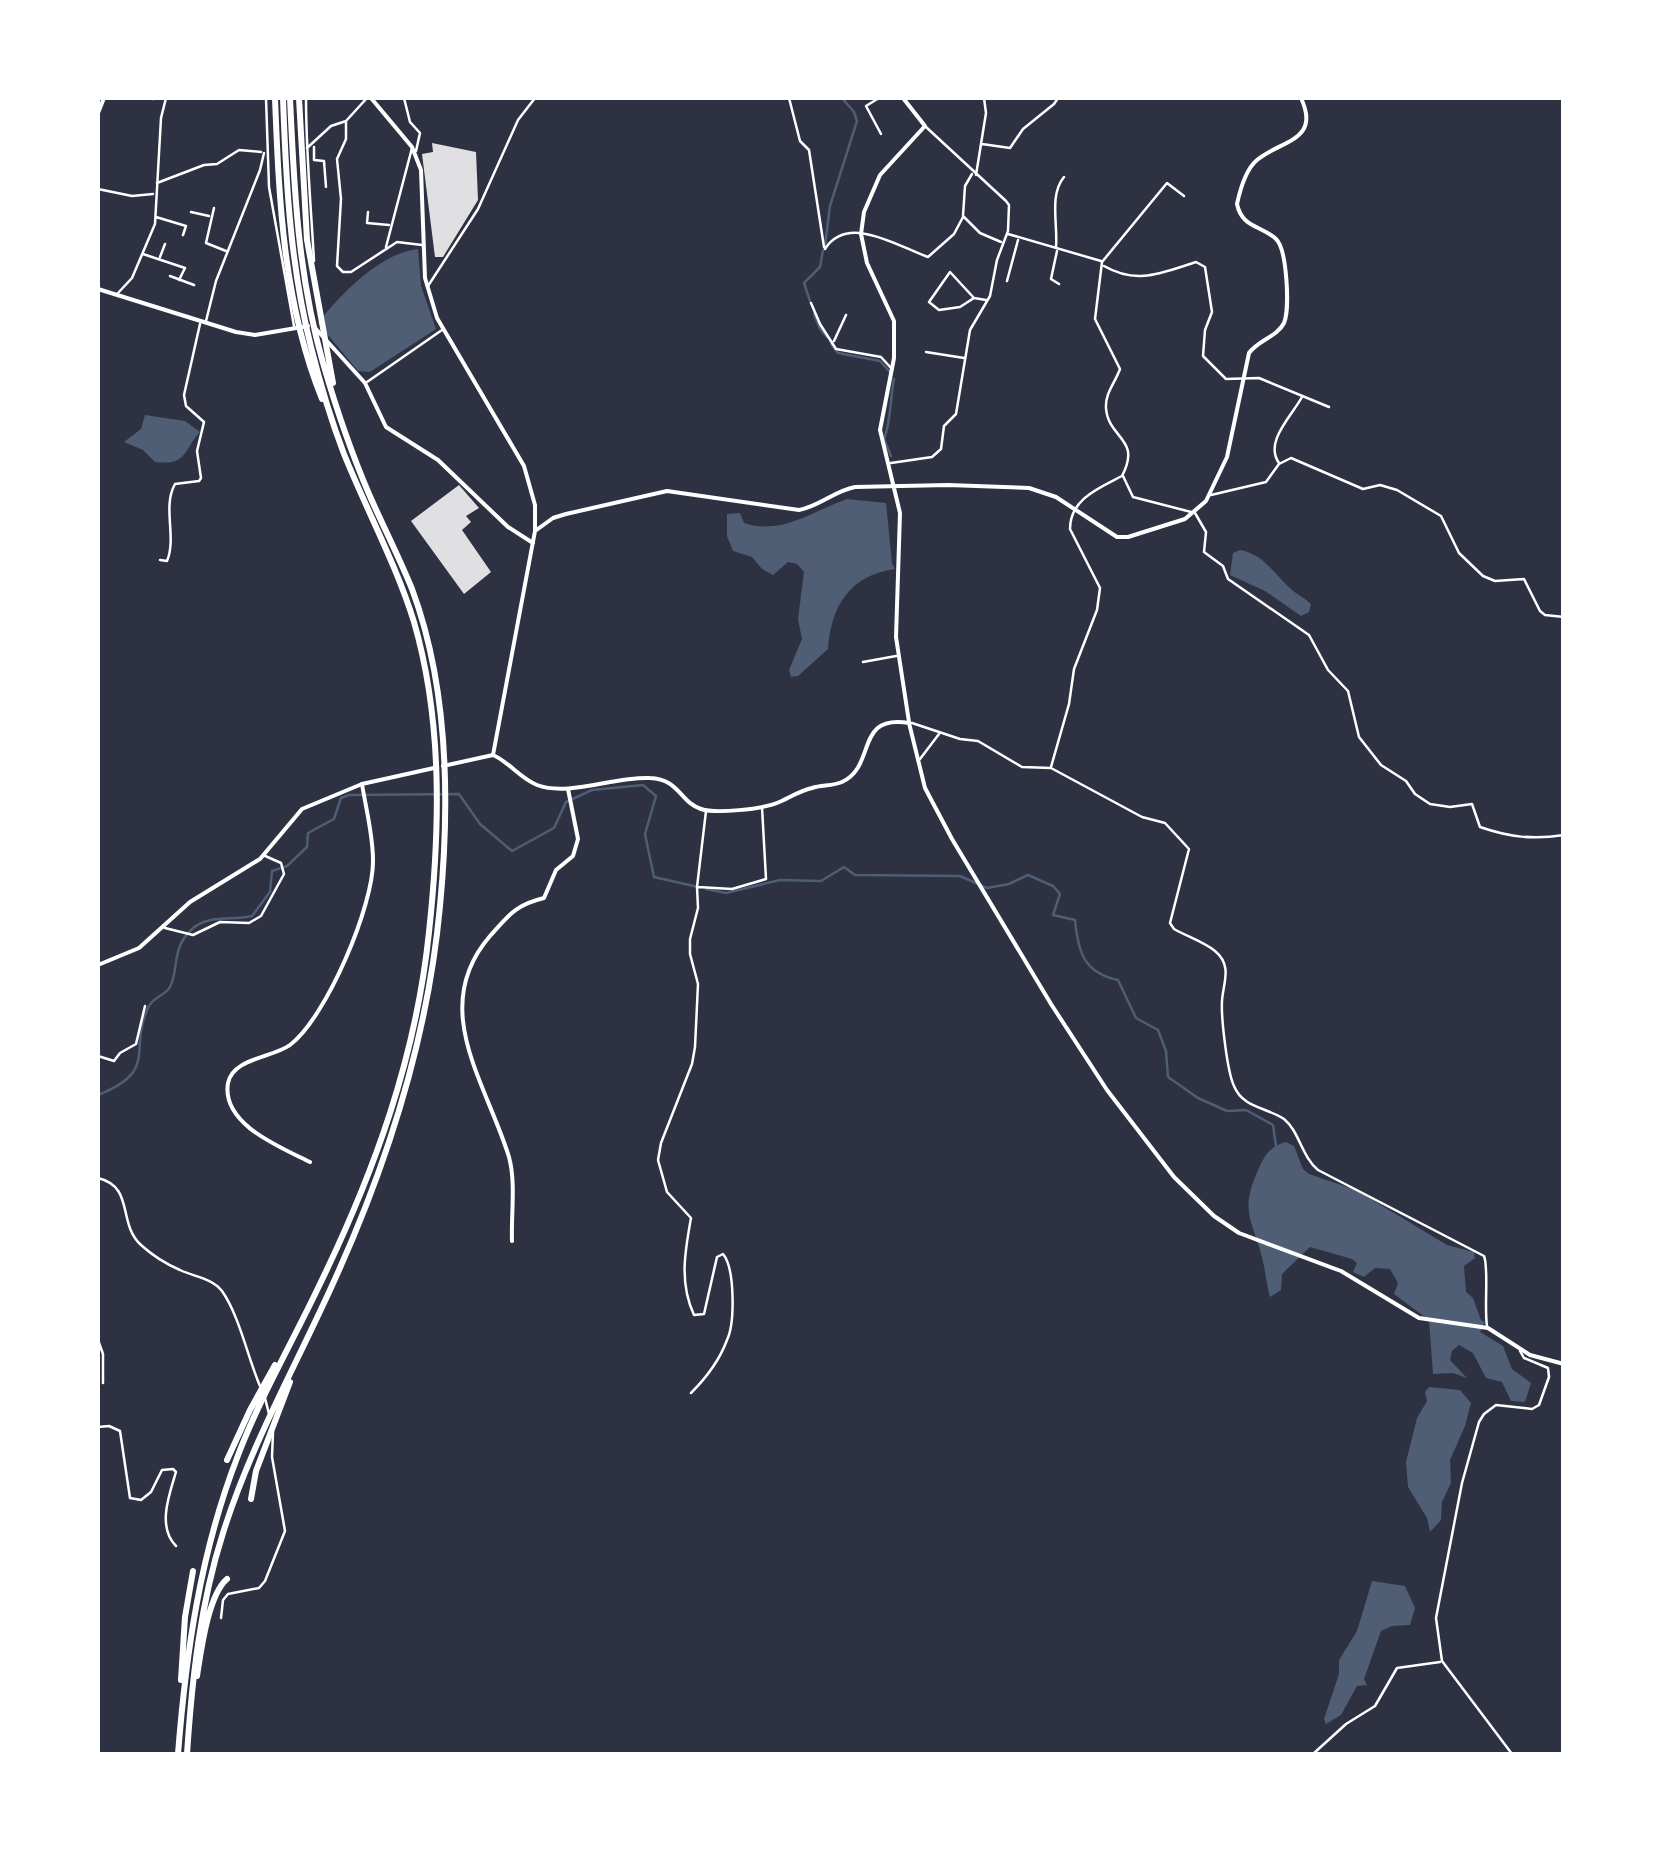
<svg xmlns="http://www.w3.org/2000/svg" width="1661" height="1852" font-family="'PT Sans Narrow',sans-serif">
<rect width="100%" height="100%" fill="#2d3142"/>
<path fill="#4f5d75" d="M418,249L421,286L436,329L370,372L358,371L318,323C341,294 380,253 418,249Z
M145,415L185,421L200,432C183,450 188,466 155,462L143,450L124,442L141,429Z
M847,499L886,503L892,563L895,569C850,575 831,606 828,649L798,676L791,677L789,670L802,639L798,619L804,572L797,564L788,562L773,575L762,569L752,557L733,551L727,536V514L740,513L744,523C781,536 815,510 847,499Z
M1240,550C1264,554 1275,575 1292,590C1298,595 1305,598 1311,604L1309,612L1301,616L1265,591L1230,575L1233,553Z
M1286,1142L1294,1146L1303,1169L1309,1174L1356,1190L1447,1245L1474,1252L1475,1258L1464,1266L1466,1292L1473,1298L1481,1320L1485,1322L1480,1332L1503,1346L1512,1369L1531,1383L1525,1402L1511,1401L1502,1382L1486,1378L1473,1353L1459,1345L1452,1351L1450,1360L1467,1378L1453,1373L1433,1374L1429,1320L1394,1294L1398,1283L1390,1269L1375,1268L1364,1277L1353,1272L1357,1263L1352,1259L1310,1247L1282,1274L1281,1290L1270,1297C1267,1286 1266,1277 1264,1266C1255,1221 1237,1215 1259,1168C1265,1154 1271,1146 1286,1142Z
M1429,1387L1460,1390L1471,1403L1465,1426L1450,1460L1451,1483L1442,1502L1441,1520L1430,1532L1427,1518L1408,1487L1406,1462L1417,1418L1427,1401L1425,1392Z
M1372,1581L1405,1586L1415,1608L1410,1625L1392,1626L1381,1631L1364,1679L1367,1685L1357,1686L1341,1715L1326,1724L1324,1719L1339,1674V1660L1357,1631Z"/>
<g fill="none" stroke-linecap="round" stroke-linejoin="round">
<path stroke="#4f5d75" stroke-width="2.5" d="M825,245L830,206L857,121L854,112L842,98
M810,301L804,283L820,267L823,250
M814,314L820,329L827,337
M831,344L838,353L880,361L889,371
M891,456L884,439C891,421 890,400 894,379
M706,889L726,893L780,880L821,881L844,867L855,875L960,876L987,888L1009,884L1028,875L1053,886L1060,894L1053,915L1075,920C1078,952 1084,973 1118,980L1136,1018L1158,1030L1166,1051L1168,1077L1198,1098L1227,1111L1246,1110L1273,1125L1276,1146
M98,1095C159,1070 128,1053 148,1008C152,997 165,996 170,987C179,970 171,948 192,929C208,914 233,921 252,916L270,892L272,871L287,866L307,847L308,833L334,819L341,798L349,795L459,794L480,824L512,851L554,828L566,802L592,790L643,785L656,796L645,834L654,877L698,887"/>
</g>
<path fill="#e0e0e3" d="M432,143L476,152L478,200L443,257H435L422,154L433,152Z
M459,485L479,508L466,516L471,522L462,530L491,572L464,594L411,521Z"/>
<g fill="none" stroke-linecap="round" stroke-linejoin="round">
<path stroke="#fff" stroke-width="2.5" d="M152,98L153,99
M266,98L269,187L294,326
M306,98C306,153 311,206 314,261
M404,98L410,122L420,133L416,151
M789,98L800,141L809,150L824,247
M879,98L866,106L881,134
M346,121V139L337,159L341,199L337,266L343,272H351L397,242L422,245
M982,144L1010,148L1023,129L1054,104L1058,98
M314,147V160L324,161L326,187
M307,148L331,126L346,121L367,98
M972,174L965,186L963,216L980,233L1001,242
M976,175L986,113L984,98
M157,183L204,165L217,164L239,150L261,152
M98,189L132,196L153,194
M214,208L206,243L226,251
M191,212L209,216
M368,212L367,223L389,225
M156,217L186,226L183,235
M1008,234L1101,261
M386,247L412,148
M1056,247C1058,224 1049,195 1064,177
M825,249C848,213 899,247 928,257L954,234L963,217
M1057,251L1051,279L1059,284
M143,254L185,268L179,280
M160,257L165,244
M1104,266C1137,285 1161,273 1196,262L1205,267L1212,312L1205,330L1203,356L1226,379L1259,378L1329,407
M170,276L194,285
M1007,281L1018,240
M428,286L478,209L518,120L535,98
M118,293L132,278L155,224L161,118L166,98
M974,298L960,307L939,310L929,302L950,272L974,298L986,300
M811,303L820,324L836,349L881,357L891,368
M206,321L216,281L260,170L264,153
M834,341L846,315
M926,352L964,358
M367,382L442,330
M891,463L932,457L941,449L944,426L956,414L970,330L990,296L997,260L1008,231L1009,205L1006,201L926,127
M1279,463C1264,442 1291,417 1302,397
M1123,476L1133,497L1195,513L1206,532L1204,552L1223,566L1228,579L1309,635L1328,670L1348,691L1359,737L1381,765L1406,781L1415,794L1430,804L1450,807L1472,804L1480,827C1509,837 1533,840 1564,835
M1211,495L1266,482L1279,464L1291,458L1363,489L1380,485L1397,490L1441,516L1459,553L1483,576L1495,581L1524,579L1540,611L1545,615L1564,617
M160,560L167,561C177,537 162,507 175,484L199,481L201,478L197,451L204,422L186,406L184,395L200,324
M863,662L896,656
M912,723L960,739L978,741L1022,767L1051,768L1142,817L1165,823L1189,849L1170,923L1174,929C1186,936 1204,942 1215,951C1233,966 1223,983 1222,1001C1221,1017 1227,1071 1234,1086C1243,1108 1266,1107 1284,1119C1299,1131 1302,1157 1318,1170L1484,1256C1489,1268 1484,1307 1487,1326
M920,759L939,734
M1051,767L1069,704L1074,669L1097,610L1100,588L1070,529C1070,499 1099,488 1122,476C1142,438 1108,439 1106,408C1105,393 1115,383 1120,369L1095,319L1102,262L1167,183L1184,196
M698,887L732,889L766,879L762,807
M165,928L193,935L220,922L249,923L261,916L284,874L281,863L263,855
M98,1056L114,1061L120,1053L136,1044L145,1006
M98,1178C135,1187 117,1223 141,1245C152,1255 166,1264 180,1270C194,1277 212,1278 222,1291C239,1315 248,1358 260,1386
M98,1340L103,1354V1383
M691,1393C705,1379 720,1359 727,1340C735,1323 735,1268 723,1254L717,1257L704,1314L694,1315C679,1283 685,1251 691,1218L667,1192L658,1160L661,1143L692,1064L695,1047L698,984L690,954V939L698,908L697,887L706,811
M265,1398L269,1414
M98,1427L109,1426L120,1431L130,1498L141,1500L151,1492L162,1470L173,1469L176,1472C169,1495 157,1527 176,1546
M221,1618L223,1600L228,1594L259,1588L265,1581L285,1531L272,1457L273,1432
M1313,1754L1346,1724L1375,1706L1397,1668L1440,1662
M1512,1754L1442,1661L1436,1618L1462,1483L1479,1422L1484,1414L1496,1405L1532,1409L1539,1405L1549,1377L1548,1368L1524,1358L1520,1351"/>
<path stroke="#fff" stroke-width="4" d="M371,98L412,147L421,170L425,278L437,318L524,466L535,505V531L493,755
M903,98L925,126L880,175L864,212L861,234L867,263L894,321V358L880,430L900,513L896,637L909,722
M98,113L104,98
M98,289L236,332L255,335L308,326
M316,329L365,383L386,427L438,460L508,527L533,543
M535,531L553,518L566,514L667,491L799,510C820,506 834,491 855,487L948,485L1029,488L1056,497L1117,537H1128L1185,519L1206,501L1227,457L1249,353C1258,340 1277,337 1284,323C1290,309 1287,249 1276,239C1261,225 1242,228 1237,204C1240,190 1245,170 1257,160C1281,140 1321,141 1301,98
M310,1162C280,1147 221,1124 228,1083C233,1058 272,1058 290,1045C326,1018 374,905 373,860C373,835 366,809 362,784
M512,1241C511,1214 516,1183 509,1157C486,1082 428,1008 490,936C509,915 515,905 544,898L556,870L573,856L578,839L568,789"/>
<path stroke="#fff" stroke-width="4" d="M443,766L493,755C509,762 520,778 537,785C569,797 615,776 650,778C679,779 680,802 701,809C716,814 762,809 777,803C789,798 799,791 812,788C822,785 833,786 842,782C877,766 854,714 909,723L925,788L952,839L1051,1004L1107,1090L1174,1177L1214,1216L1239,1233L1341,1271L1419,1318L1488,1328L1530,1355L1564,1364
M98,965L139,948L190,902L260,859L302,809L362,784L434,768"/>
<path stroke="#fff" stroke-width="6" d="M275,98C279,200 283,302 322,399
M299,98L307,240L333,383
M227,1460L250,1410L275,1365
M251,1499L256,1471L290,1382
M197,1676C201,1651 208,1595 227,1579
M181,1680L185,1617L193,1571
M178,1754C186,1653 200,1554 237,1458C259,1399 292,1343 319,1286C374,1173 416,1058 429,932C440,830 443,722 414,622C396,564 367,511 344,454C331,420 320,383 311,347C290,264 286,182 283,98
M187,1754C192,1679 200,1605 223,1533C251,1444 297,1364 335,1279C389,1160 428,1037 440,906C450,802 449,688 412,589C399,557 383,526 369,494C351,452 336,408 323,363C298,276 294,188 290,98"/>
</g>
<rect width="1661" height="1852" fill="none" stroke="#ffffff" stroke-width="200"/>
</svg>
